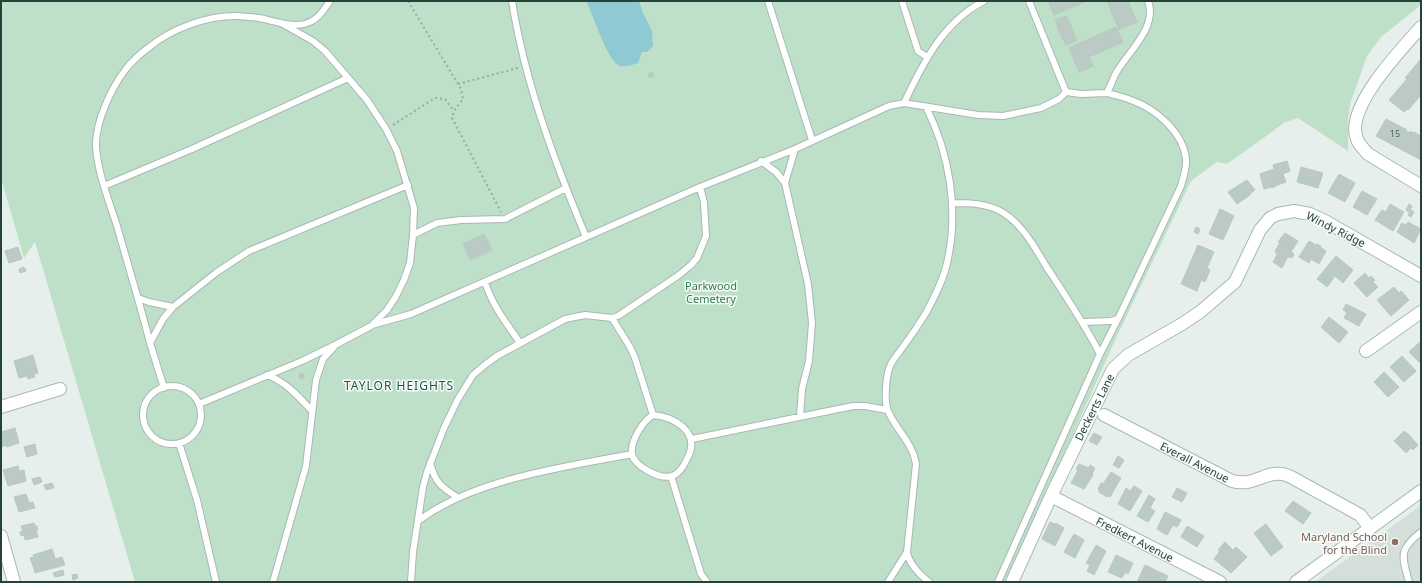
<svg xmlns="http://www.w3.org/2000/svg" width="1422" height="583" font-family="'Noto Sans',sans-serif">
<rect width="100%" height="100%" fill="#e6efeb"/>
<path fill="#d4dfda" d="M1421,505V582H1315L1408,515Z"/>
<path fill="#bfe0c8" d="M1,1H1421V5L1381,37L1367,56L1351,101L1348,118V151L1298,118L1284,123L1227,164L1217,162L1191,181L1117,336L1007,582H135L35,242L24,258L1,178Z"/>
<path fill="#8ec9d4" d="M586,1H639L643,13L652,31L653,46L647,52H642L638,63C632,65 624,68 618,65C607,59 593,14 586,1Z"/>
<path fill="#bbcac4" stroke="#b8c9c2" d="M1048,1H1087L1054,15Z
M1107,1H1128L1137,22L1119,30Z
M1066,16L1074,32L1073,33L1077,40L1066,45L1057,28L1058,27L1055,20Z
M1116,27L1123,42L1089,57L1093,66L1079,72L1069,48Z
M1421,59V89L1420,90L1421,93L1420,94L1421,95L1408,110L1407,109L1404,112L1389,100L1407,79L1405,78Z
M648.5 75a2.5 2.5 0 1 1 5 0a2.5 2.5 0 1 1-5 0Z
M1386,119L1407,130L1406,131L1409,133L1410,131L1413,133L1414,132L1421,136V160L1376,136Z
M1287,161L1290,171L1283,174L1286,182L1275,186V187L1271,188V187L1264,189L1260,174L1274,169L1273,165Z
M1301,167L1323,173L1318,188L1297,182Z
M1339,174L1355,183L1345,202L1328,193Z
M1247,180L1255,190L1250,194V195L1237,204L1228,192Z
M1362,191L1377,199L1367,215L1353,207Z
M1390,204L1404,212L1393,231L1375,220L1382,210L1386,212Z
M1409,204L1412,206L1409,212L1406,210Z
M1220,209L1234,216L1223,240L1209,234Z
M1411,210L1414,212L1411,217L1408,215Z
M1408,222L1421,229L1414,243L1397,232L1402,223L1406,225Z
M1196,227L1200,229L1198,234L1194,232Z
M1285,233L1298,241L1291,252L1294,254L1292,258L1289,257L1287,258L1282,268L1273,262L1277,255L1275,251L1280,243L1278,242Z
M484,234L492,250L470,260L463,244Z
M1309,241L1316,245L1317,244L1321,246L1320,247L1326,251L1319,264L1311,259L1309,263L1299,257Z
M1198,245L1214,252L1207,268L1210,270L1205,282L1201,280L1197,291L1181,284Z
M18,247L22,259L9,263L5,251Z
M1336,256L1353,270L1343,283L1335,276L1327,287L1317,279Z
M24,267L26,271L20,273L19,269Z
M1365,273L1369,278L1371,276L1375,280L1373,282L1378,287L1367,297L1354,283Z
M1394,287L1399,293L1401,291L1409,300L1391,316L1377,300Z
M1346,304L1366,314L1359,326L1344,318L1347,312L1343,310Z
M1329,317L1348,332L1339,343L1321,327Z
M1421,341V364L1409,352Z
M33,355L38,373L34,374L35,377L28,379L27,376L19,378L14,361Z
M1402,356L1416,371L1404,382L1390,367Z
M1384,372L1399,387L1388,397L1374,382Z
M300,373L304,374L303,379L299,378Z
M15,428L19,443L7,447V445L1,447V432Z
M1404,431L1408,434L1418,445L1413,450L1411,448L1406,453L1394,441Z
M1094,433L1102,437L1097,445L1089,441Z
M35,444L37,454L27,457L24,447Z
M1118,456L1124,460L1119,468L1113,465Z
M1079,464L1089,468L1090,465L1095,468L1092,474L1093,475L1084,489L1071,483L1078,470L1076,469Z
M18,466L19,471L24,470L26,481L8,486L3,470Z
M1111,472L1121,478L1110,497L1108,496L1107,497L1099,492V490L1098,489L1101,483L1103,484Z
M40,477L42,482L34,485L32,479Z
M52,483L54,488L46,490L44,485Z
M1134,486L1142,491L1130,511L1118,504L1126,488L1130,491Z
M1177,488L1187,493L1182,502L1172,497Z
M26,494L29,503L33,502L35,508L19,512L14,497Z
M1149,495L1155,499L1150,508L1155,511L1148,522L1137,516Z
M1293,501L1311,513L1303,524L1285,511Z
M1165,512L1181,520L1177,527L1173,525L1167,535L1157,529Z
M1050,522L1055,524L1056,523L1064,528L1055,546L1042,539Z
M34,523L35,526H37L38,530H36L38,537L25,540L24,535L21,536L20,532L23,531L21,526Z
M1266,524L1283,547L1271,556L1254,533Z
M1187,526L1204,536L1197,547L1181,537Z
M1074,534L1084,540L1075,558L1064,552Z
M1225,542L1233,550L1236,547L1247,557L1231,573L1214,559L1220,551L1218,550Z
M1096,545L1106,551L1094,575L1087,571L1090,565L1086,563Z
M52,549L55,558L33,566L30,558L34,557L33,555Z
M1116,555L1133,563L1128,574L1125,572L1122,578L1108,572Z
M62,557L65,565L35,573L33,566Z
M1145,565L1157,571L1151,582H1137Z
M63,570L64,575L55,577L53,573Z
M1157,571L1168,576L1165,582H1151Z
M77,574L78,578L73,580L72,575Z"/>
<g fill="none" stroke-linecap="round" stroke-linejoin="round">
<defs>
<path id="service" d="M512,1C525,83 554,160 586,237
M768,1L812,140
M902,1L918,51L927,57
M1029,1L1066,92
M904,103L978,115L1003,116L1041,108L1059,99L1066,92L1081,94L1107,93C1110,87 1113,79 1116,73C1128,52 1158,27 1148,1
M795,149L785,183L808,284L812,323L809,361L802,389L800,416
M761,161L776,172L785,183
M104,186L192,149L348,78
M952,203C969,203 986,203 1002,212C1022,224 1034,246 1046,266C1065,295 1084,323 1100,354L998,582
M413,235L437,223L461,220L505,219L566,188
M485,282C492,305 507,324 520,343
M138,298L149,302L173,307L217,272L249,251L408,185
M612,318L630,347L635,358L653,415
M1084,322L1111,321L1118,319L1181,186C1183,178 1187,168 1186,159C1183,132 1156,109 1131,100C1124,97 1115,95 1107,93
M372,325L411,314L700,187
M150,343C140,304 128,265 117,226C109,201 98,174 96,147C95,123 111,88 126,69C132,61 140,54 148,48C171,29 207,15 238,16C245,17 252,17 259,18C276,21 296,30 312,21C320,17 325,8 330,1
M1100,354L1118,319
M267,375C286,382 298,396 312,411
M143 415a29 29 0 1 1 58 0a29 29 0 1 1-58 0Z
M164,388L150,343L163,319L173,307
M199,404L302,361L337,344L371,326L387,310L395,298L404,280L410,263L413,235L414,208L397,151L386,129L367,100L325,51L313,41L281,23
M653,415C674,417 699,431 689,455C685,463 681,473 672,476C660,480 634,466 632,454C630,441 643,421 653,415Z
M692,439L853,406H865L887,410
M179,443L197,500L216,582
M430,463C435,482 441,487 457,497
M671,476L701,574L707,582
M418,521C474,479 564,467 632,454
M907,552C909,564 919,574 929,582
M273,582L306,466L316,380L323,359L334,347
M411,582L413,552L423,487L427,472L444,428L458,399L473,375L486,364L497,356L565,319L585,315L612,318L618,316L679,275L691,265L697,258L706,236L704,203L700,187L795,149L889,106L904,103C923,63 943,22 984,1
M888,582L907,552L916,464C913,443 896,430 888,411C884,402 886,378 889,369C890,363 896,356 900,351C909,339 918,326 926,313C934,298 943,281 947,263C959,212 950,154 926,107
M1409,582C1402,556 1398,550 1421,532"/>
<path id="minor" d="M1421,27C1402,49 1344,108 1357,139C1359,145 1364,149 1368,154L1421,186
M1366,351L1421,312
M1,407L60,389
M1104,415L1232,481C1254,487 1265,471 1282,474C1285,474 1288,476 1291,477L1360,515L1370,528
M1051,496L1220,582
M1,536L14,582
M1012,582L1051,496L1113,369L1128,355L1182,324L1200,312L1235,282L1260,230L1270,218L1278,214L1294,211L1310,214L1325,221L1421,276"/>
<path id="secondary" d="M1296,582L1421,491"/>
</defs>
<use href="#service" stroke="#a8b8b2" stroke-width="8"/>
<use href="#minor" stroke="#a8b8b2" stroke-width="14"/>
<use href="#secondary" stroke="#a4bbb3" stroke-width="14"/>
<path stroke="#86b3a5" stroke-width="2" stroke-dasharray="2 3" stroke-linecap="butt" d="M408,1L461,89L463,99L454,111L452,118L501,212
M458,84L518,68
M393,125L435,98L445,99L454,111"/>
<use href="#service" stroke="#fff" stroke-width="6"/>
<use href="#minor" stroke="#fff" stroke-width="12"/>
<use href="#secondary" stroke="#fff" stroke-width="12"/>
</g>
<circle fill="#8d6e63" stroke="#f7fbf9" stroke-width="1.5" cx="1395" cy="542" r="4"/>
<g text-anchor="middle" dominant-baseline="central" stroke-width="3" stroke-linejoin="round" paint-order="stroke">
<g font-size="9" fill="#4a645c">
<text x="1395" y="133">15</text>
</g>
<g font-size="11" fill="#24423a" stroke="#f7fbf9">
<text transform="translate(1336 229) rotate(27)">Windy Ridge</text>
<text transform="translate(1094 407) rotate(-63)">Deckerts Lane</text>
<text transform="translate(1195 462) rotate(27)">Everall Avenue</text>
<text transform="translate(1135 539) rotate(27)">Fredkert Avenue</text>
</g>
<g font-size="11" fill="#2d7a4b" stroke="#f7fbf9">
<text x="711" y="285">Parkwood<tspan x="711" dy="13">Cemetery</tspan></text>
</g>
<g font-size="11" fill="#785e54" stroke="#f7fbf9" text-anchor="end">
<text x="1387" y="536">Maryland School<tspan x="1387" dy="13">for the Blind</tspan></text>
</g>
<g font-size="12" letter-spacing="1" fill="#1f5548" stroke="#f7fbf9">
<text x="399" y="385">TAYLOR HEIGHTS</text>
</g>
</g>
<rect width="1422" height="583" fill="none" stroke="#24423a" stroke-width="4"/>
</svg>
